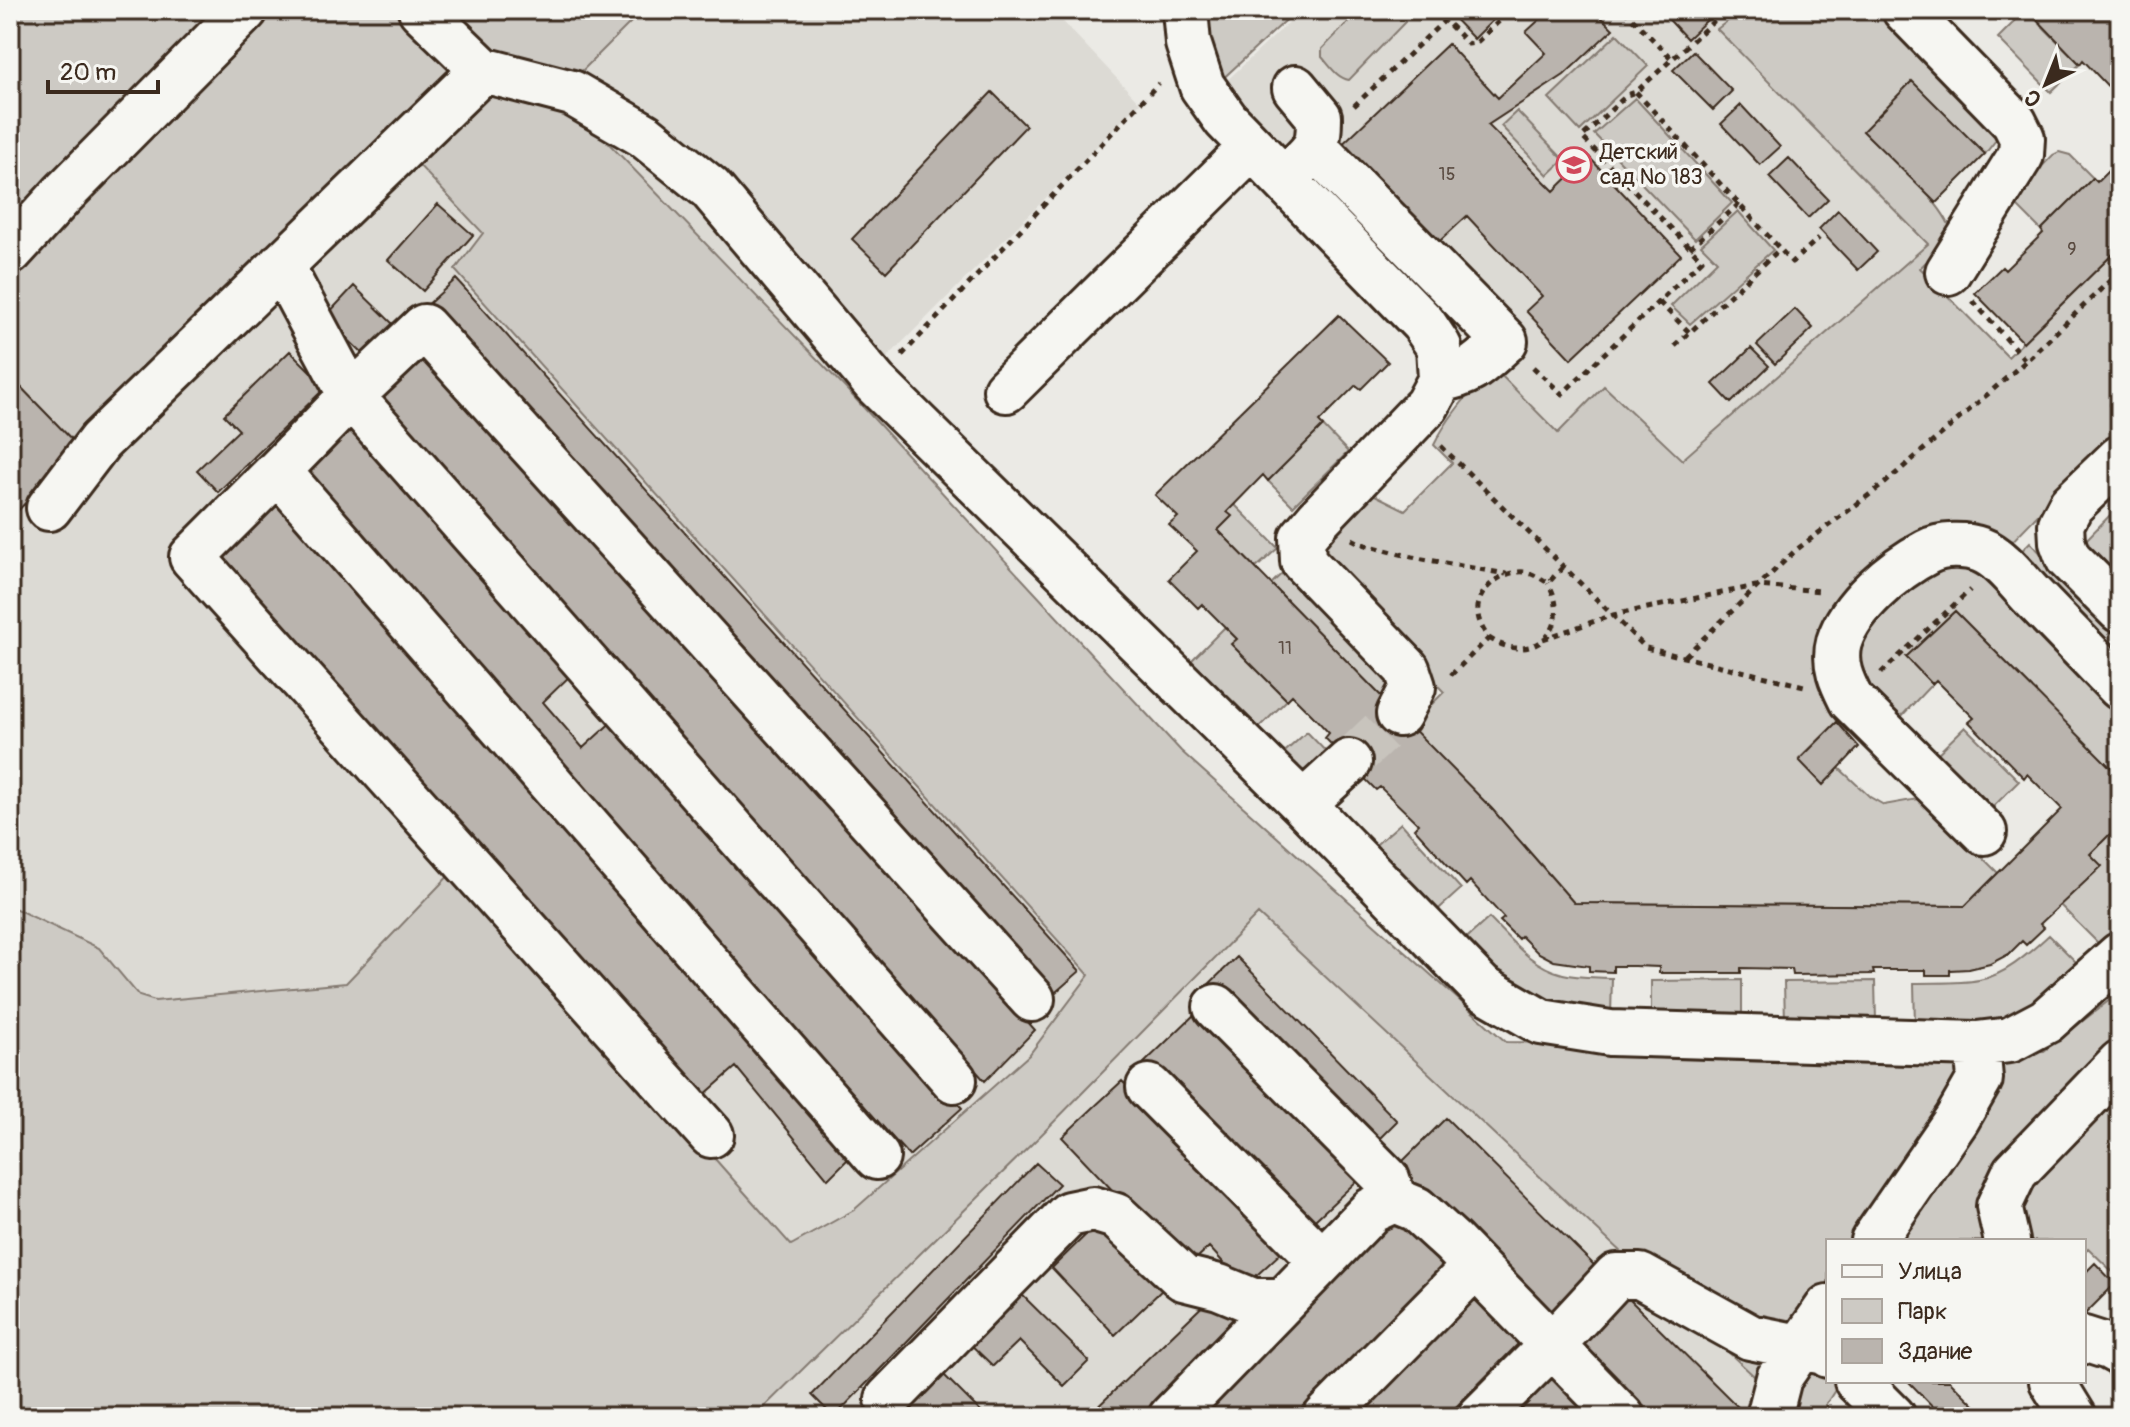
<svg xmlns="http://www.w3.org/2000/svg" width="2130" height="1427" font-family="Pangolin,sans-serif">
<rect width="100%" height="100%" fill="#ebeae5"/>
<filter id="ink" filterUnits="userSpaceOnUse"><feTurbulence type="fractalNoise" baseFrequency=".0125" numOctaves="2"/><feDisplacementMap in="SourceGraphic" scale="16" xChannelSelector="R" yChannelSelector="G"/><feConvolveMatrix kernelMatrix="1 2 1 2 8 2 1 2 1" color-interpolation-filters="sRGB"/></filter>
<g filter="url(#ink)">
<path fill="#dcdad4" d="M643,10H1052L1140,103L851,394L559,93Z
M1302,10H1727L1733,17L1718,30L1928,243L1681,460L1604,386L1558,433L1221,86Z
M417,163L483,234L456,270L1090,975L1029,1055L854,1210L790,1245L457,867L346,983L155,1001L139,996L99,948L10,906V376L79,447Z
M1258,913L1798,1417H754L1043,1134Z"/>
<path fill="#cdcac4" stroke="#847a71" stroke-width="2" d="M10,10H643L560,93L851,394L1181,751L1506,1042L2044,1051L2120,992V1279L2088,1248L2084,1252V1241H1828V1381H1841L1826,1404L1827,1417H1798L1258,914L1042,1134L754,1417H10V906L99,948L139,996L155,1001L346,983L457,867L791,1245L854,1210L1029,1055L1089,975L455,270L483,233L418,164L79,447L10,376Z
M1201,10H1297L1218,83Z
M1360,10H1397L1404,18L1405,22L1349,80C1337,78 1330,66 1322,57V49Z
M1727,10H1876L1999,136L1985,154L1912,82L1863,131C1886,154 1945,203 1952,233L1944,244L1920,268L2008,357L2120,247V386L2113,393L2110,405L2120,415V430L2002,552L1923,542L1828,690L1837,722L1799,759L1823,784L1839,768L1870,797L1884,805L1923,798L1998,873L1965,906L1574,903L1492,809L1410,726L1444,692L1332,577L1320,548L1371,493L1405,510L1452,463L1434,445C1449,414 1471,392 1493,367L1558,433L1604,386L1682,460L1928,244L1717,29L1733,17Z
M2026,10L2080,64L2051,92L1998,38Z
M1617,34L1648,66L1580,131L1549,98Z
M1635,98L1732,203L1695,239L1594,134Z
M1517,111L1564,160L1548,175L1501,126Z
M2059,152L2070,155L2093,178L2041,230L2017,206L2015,200L2019,190L2053,155Z
M1738,211L1773,250L1690,324L1671,306L1717,261L1701,245Z
M1323,426L1348,452L1293,506L1268,481Z
M1234,504L1278,548L1256,568L1218,530L1231,517L1227,512Z
M2118,507L2120,509V587L2080,546Z
M2030,542L2120,636V673L2011,562Z
M1293,563L1400,672L1390,705L1271,584Z
M1971,563L2120,705V777L1955,611L1906,657L1932,684L1896,722L1858,684L1854,635L1934,565Z
M1225,627L1237,639L1232,645L1287,700L1253,734L1186,666Z
M1965,727L2019,781L1988,812L1933,758Z
M1307,732L1332,758C1304,775 1306,779 1278,758Z
M1401,823L1461,889L1432,915L1371,849Z
M2120,824V930L2102,947L2060,905L2101,866L2090,854Z
M1489,918C1511,940 1531,966 1563,974C1578,978 1596,977 1612,978L1611,1015L1520,998L1460,944Z
M2049,935L2080,966L2036,1008L2001,1026L1915,1025L1914,983C1935,982 1958,984 1979,980C2006,975 2029,953 2049,935Z
M1742,980V1019H1651V981Z
M1875,981L1876,1021H1785L1784,982Z"/>
<path fill="#bab4ae" stroke="#3b2a1e" stroke-width="2" d="M1446,10H1483L1493,20L1474,39Z
M1550,10H1594L1613,29L1564,75L1488,125L1554,191L1589,157L1681,255L1571,359L1526,311L1542,296L1467,216L1429,251L1335,151L1448,44L1498,98L1546,53L1526,32Z
M1660,10H1698L1707,20L1687,39Z
M2028,10H2120V104L2116,99L2118,97L2083,60L2080,64Z
M1693,51L1732,91L1713,110L1673,70Z
M1912,81L1985,154L1936,203L1863,131Z
M992,92L1026,126L886,272L852,239Z
M1741,105L1780,147L1760,165L1721,124Z
M1789,158L1828,199L1808,218L1769,177Z
M2120,159V247L2023,342L1975,293L2002,267L2005,270L2043,233L2041,230L2093,178L2097,182Z
M438,204L473,235L423,291L388,260Z
M1838,210L1877,252L1858,270L1819,229Z
M456,279L1080,971L1049,998L425,307Z
M354,286L394,325L364,355L325,317Z
M1795,309L1813,328L1775,364L1757,345Z
M1339,315L1388,362L1361,389L1356,385L1319,422L1323,426L1268,481L1263,475L1227,512L1232,516L1218,530L1492,809L1574,903L1965,906L2062,809L2027,774L2024,778L1969,722L1974,718L1936,680L1932,684L1906,657L1955,611L2120,777V807L2114,813L2120,819V824L2090,854L2102,866L2040,924L2044,928L2026,945L2022,941L2009,954L1990,964L1969,969L1950,970V975H1926V970H1873L1874,974L1793,975L1792,969L1741,968V973H1659V967L1634,966H1613V972L1589,971V966L1554,961L1537,952L1521,936L1518,939L1500,921L1504,918L1470,881L1466,885L1414,828L1418,824L1380,787L1376,790L1325,738L1329,733L1312,715L1292,695L1287,700L1231,644L1237,639L1202,604L1198,608L1169,579L1197,551L1169,525L1178,517L1155,495Z
M1751,348L1769,366L1731,403L1713,384Z
M429,349L1035,1030L985,1081L374,399Z
M290,351L326,387L218,492L197,470L239,430L224,415Z
M10,376L79,447L10,519Z
M353,420L575,671L543,702L583,748L616,718L962,1108L909,1156L298,474Z
M278,499L852,1155L828,1179L736,1067L704,1095L217,553Z
M1837,722L1859,747L1823,785L1799,760Z
M1237,957L1397,1121L1367,1151L1207,986Z
M1198,1011L1359,1179L1302,1232L1142,1065Z
M1122,1081L1283,1251L1245,1286L1209,1247L1186,1268L1062,1137Z
M1446,1118L1597,1268L1542,1324L1391,1173Z
M1036,1163L1059,1184L834,1417L812,1395Z
M1393,1216L1443,1266L1293,1417H1194Z
M1100,1221L1164,1288L1115,1335L1052,1268Z
M2095,1263L2115,1284L2084,1315V1274Z
M1010,1283L1089,1361L1064,1386L1019,1341L993,1366L967,1341Z
M1470,1288L1522,1340L1446,1417H1341Z
M1217,1292L1242,1318L1139,1417H1087Z
M1624,1294L1748,1417H1635L1568,1351Z
M1554,1370L1603,1417H1509Z
M940,1371L981,1412L976,1417H894Z
M1908,1381H1950L1986,1417H1943Z"/>
<g fill="none" stroke-linecap="round" stroke-linejoin="round">
<path stroke="#c8c4bd" stroke-width="44" stroke-dasharray="44 22" stroke-linecap="butt" d="M1349,762L1399,714"/>
<defs>
<path id="minor" d="M421,10L483,70L572,93L644,135L710,188L875,383L1303,804L1482,988L1541,1022L1610,1033L1977,1044L2010,1040L2046,1021L2120,955
M1185,10L1188,43L1202,86L1226,120L1423,323L1439,347L1441,379L1427,405L1318,519L1302,538L1303,561L1407,669L1413,687L1399,714
M1905,10L2014,122L2022,138L2021,155L1948,272
M1316,149L1505,341C1481,362 1473,374 1441,379
M1295,169C1316,148 1319,148 1319,117L1295,88
M10,252L63,194L245,10
M281,265L351,396L954,1080
M1006,390L1252,147
M2120,458L2071,505L2061,524L2062,542L2068,558L2120,610
M278,471L192,557L711,1135
M49,508L100,441L483,70
M1303,804L1349,762
M1984,832L1851,700C1842,682 1833,664 1839,642C1850,606 1894,569 1927,552C1942,544 1965,544 1981,550C2000,557 2017,580 2031,595C2060,625 2090,656 2120,687
M1216,1007L1387,1179L1394,1200
M1149,1087L1322,1261
M877,1157L278,471L351,396L424,327L1032,999
M1873,1241L1957,1119L1980,1079L1977,1044
M2007,1241L1999,1206L2015,1172L2120,1063
M2084,1339L2109,1347L2120,1353
M1857,1381L1893,1417
M2052,1381L2074,1417
M888,1399L1069,1214L1093,1209L1116,1216L1183,1278L1219,1287L1253,1301H1283
M1171,1417L1372,1210L1394,1200L1416,1209L1452,1242L1622,1417
M1326,1417L1475,1266
M1480,1417L1552,1345L1616,1276H1640L1750,1337L1824,1352L1828,1355
M1769,1417L1779,1378L1828,1307"/>
</defs>
<use href="#minor" stroke="#3b2a1e" stroke-width="50"/>
<path stroke="#3b2a1e" stroke-width="5" stroke-dasharray="6 6" stroke-linecap="butt" d="M1624,10L1671,58
M1636,92L1792,262L1819,238
M1354,106L1445,20L1468,44L1476,43L1511,10
M1690,248L1739,204
M1973,301L2026,361L2120,271
M1659,302L1689,332
M1675,346L1780,249
M902,355L1159,83
M1533,367L1562,394L1702,260L1582,137L1627,95L1636,92L1726,10
M1441,446L1646,648L1804,686
M1352,539L1362,544L1412,557L1506,574
M1489,638C1532,667 1575,629 1548,583
M1543,639L1613,615L1756,586L1822,591
M1685,656L1796,550L1885,483L2026,361
M1881,673L1970,590
M1451,675L1489,638C1481,628 1475,615 1479,602C1484,584 1506,570 1525,572C1533,574 1541,578 1548,583L1564,566"/>
<use href="#minor" stroke="#f6f6f2" stroke-width="44"/>
</g>
</g>
<defs>
<symbol id="school-ring" viewBox="-11 -11 22 22"><circle r="9.5" fill="#f6f6f2" stroke="#d1495b" stroke-width="1.5"/><path d="M0-5L7-2L0 1L-7-2ZM-4 1L0 2.5L4 1V4Q0 6-4 4Z" fill="#d1495b"/></symbol>
</defs>
<g fill-rule="evenodd">
<use href="#school-ring" x="1554" y="145" width="40" height="40"/>
</g>
<g text-anchor="middle" dominant-baseline="central" stroke-width="7" stroke-linejoin="round" paint-order="stroke">
<g font-size="18" fill="#5b4c42">
<text x="1447" y="174">15</text>
<text x="2072" y="249">9</text>
<text x="1285" y="648">11</text>
</g>
<g font-size="22" fill="#3b2a1e" stroke="#f6f6f2" text-anchor="start">
<text x="1600" y="152">Детский<tspan x="1600" dy="25">сад № 183</tspan></text>
</g>
</g>
<rect width="2130" height="1427" fill="none" stroke="#f6f6f2" stroke-width="40"/>
<rect x="20" y="20" width="2090" height="1387" fill="none" stroke="#3b2a1e" stroke-width="3" filter="url(#ink)"/>
<rect x="1826" y="1239" width="260" height="144" fill="#f6f6f2" stroke="#aba49d" stroke-width="2"/>
<rect x="1842" y="1265" width="40" height="12" fill="#f6f6f2" stroke="#aba49d" stroke-width="2"/>
<text x="1898" y="1279" font-size="24" fill="#3b2a1e">Улица</text>
<rect x="1842" y="1299" width="40" height="24" fill="#cdcac4" stroke="#aba49d" stroke-width="2"/>
<text x="1898" y="1319" font-size="24" fill="#3b2a1e">Парк</text>
<rect x="1842" y="1339" width="40" height="24" fill="#bab4ae" stroke="#aba49d" stroke-width="2"/>
<text x="1898" y="1359" font-size="24" fill="#3b2a1e">Здание</text>
<g transform="translate(2046 84) rotate(223)" stroke="#f6f6f2" stroke-width="6" paint-order="stroke">
<path d="M0-6L14 30L0 20L-14 30Z" fill="#3b2a1e"/>
<text y="-12" font-size="22" font-weight="bold" text-anchor="middle" fill="#3b2a1e">С</text>
</g>
<path d="M48 80v12h110v-12" fill="none" stroke="#3b2a1e" stroke-width="4"/>
<text x="60" y="80" font-size="24" fill="#3b2a1e" stroke="#f6f6f2" stroke-width="6" paint-order="stroke">20 m</text>
</svg>
